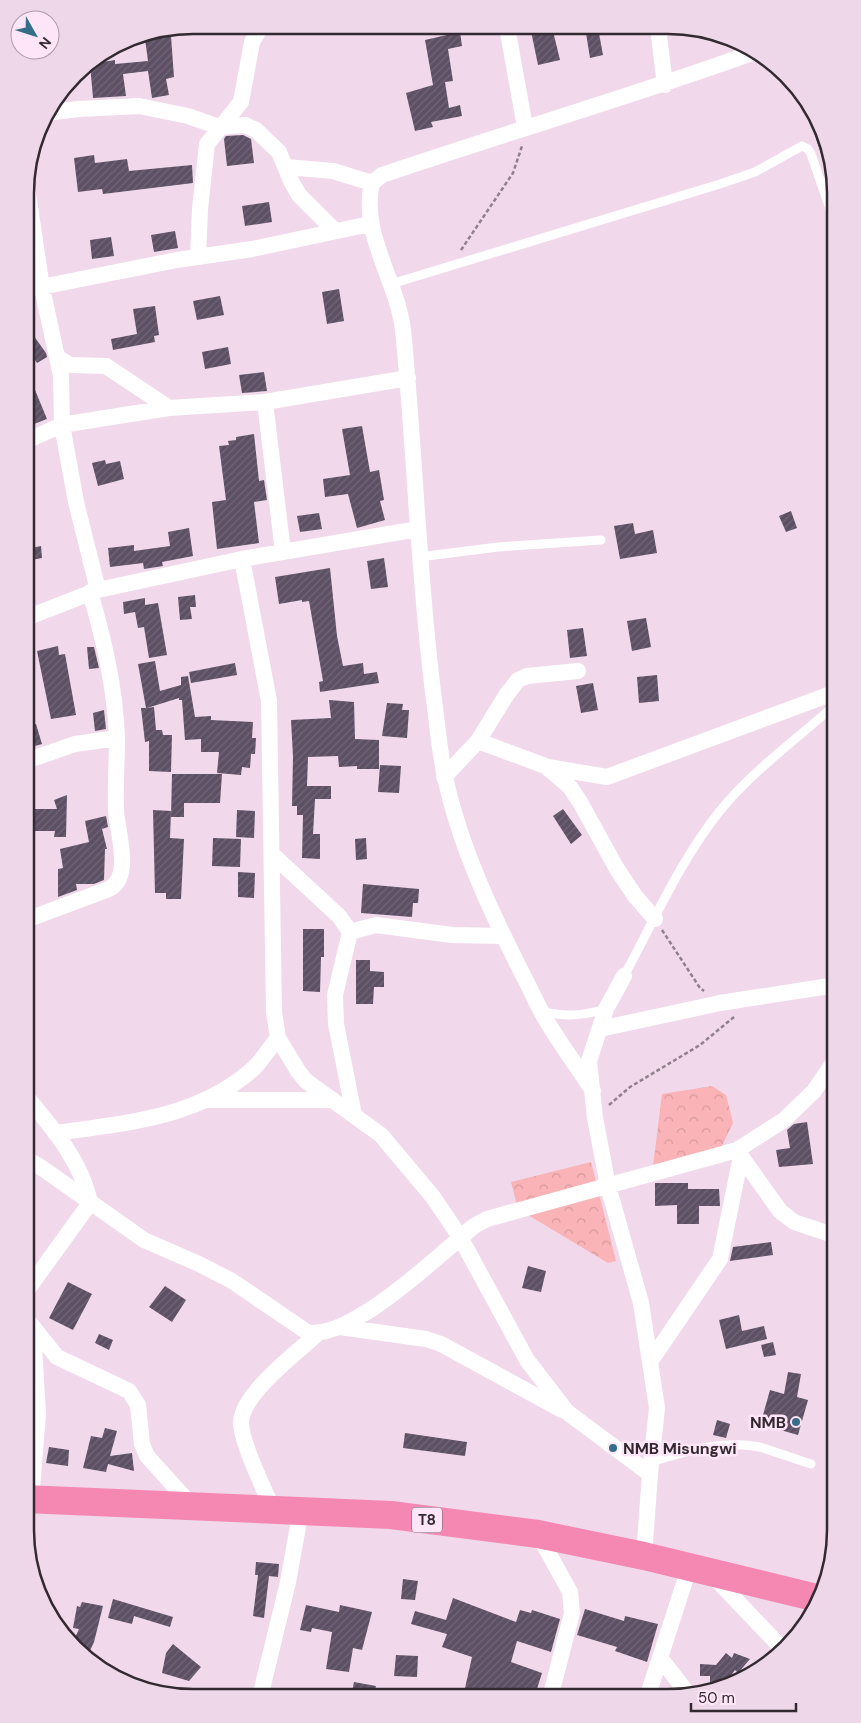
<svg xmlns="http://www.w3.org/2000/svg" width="861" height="1723" font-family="'DM Sans',sans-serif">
<defs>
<pattern id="forest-crowns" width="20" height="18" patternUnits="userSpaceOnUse" patternTransform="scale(1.25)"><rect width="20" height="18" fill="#fab3b6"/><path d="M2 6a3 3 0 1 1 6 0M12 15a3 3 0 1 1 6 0" fill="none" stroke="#d79a9d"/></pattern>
<pattern id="building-hatch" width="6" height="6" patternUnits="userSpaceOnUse" patternTransform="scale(1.25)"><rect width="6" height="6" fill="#5d5064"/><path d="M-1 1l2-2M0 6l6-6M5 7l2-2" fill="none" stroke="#716677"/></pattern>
</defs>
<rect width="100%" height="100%" fill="#f1d9eb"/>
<path fill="url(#forest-crowns)" d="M712,1086L726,1095L733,1123L719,1152L653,1166L662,1094Z
M591,1162L616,1261L608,1263L518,1209L511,1182Z"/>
<path fill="url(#building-hatch)" d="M552,27L560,60L538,65L531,31Z
M585,27L598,28L603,55L590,58Z
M460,32L462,46L448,49L453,81L445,82L449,108L460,105L462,116L431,122L433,127L415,131L406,93L433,85L425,40Z
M171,36L174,77L166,79L169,95L152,98L148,71L123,74L126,96L93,98L90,64L115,60V64L148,61L145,39Z
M812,116L827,139L832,166L826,168L809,118Z
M243,135L251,139L254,163L227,166L224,139L226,136Z
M94,155L95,163L127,159L129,171L192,165L193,183L103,194L102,189L78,192L74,158Z
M269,202L272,222L245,226L242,206Z
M175,231L178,248L154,252L151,235Z
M111,237L114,256L92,259L90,240Z
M339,289L344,321L327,324L322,292Z
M220,296L224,315L197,320L193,301Z
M155,306L159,335L154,336L155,342L113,350L111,339L137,334L133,309Z
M26,325L46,353L47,357L37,363L26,347Z
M228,347L231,364L205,369L202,352Z
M264,372L267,391L242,393L239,375Z
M35,390L47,419L26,427V393Z
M362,426L370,472L379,470L384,500L380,501L385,520L357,528L348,494L325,497L323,479L350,475L342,429Z
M254,434L259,481L264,480L267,500L254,502L259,543L217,549L212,502L226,500L219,446L229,445L228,441L236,440V437Z
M105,460L106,464L120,461L124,479L98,486L92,463Z
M791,511L797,528L786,532L779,516Z
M319,513L322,529L300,532L297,516Z
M633,523L635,534L653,530L657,553L620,559L614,526Z
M189,528L193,556L162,562L163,566L144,569L143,563L110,567L108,548L134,545V551L170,546L168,532Z
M41,546L42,558L26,561V549Z
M384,558L388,587L371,589L367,561Z
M330,568L337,636L343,666L363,663L364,674L377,672L379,683L320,692L319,682L323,681L309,601L302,602V600L279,604L275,577Z
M195,595L196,607H190L192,619L180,620L178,597Z
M145,598V605L158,603L167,655L149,658L144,627L138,628L135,612L124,614L123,602Z
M646,618L651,647L632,651L627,621Z
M583,628L587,656L570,658L567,630Z
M58,646L59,655L65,654L76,715L51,719L37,651Z
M87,647H94L99,668L89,669Z
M155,661L160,691L181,685V677L188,676L195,717L211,716V720L253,722L252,738H256L255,754H251L250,768L242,767L241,775L217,773L219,752H201V739L185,740L182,700H179V698L147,708L154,707L156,730H162L163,735H172L171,772L149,771V741L145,742L141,708H146L138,664Z
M235,663L237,675L191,683L189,672Z
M657,675L659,701L639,703L637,677Z
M593,683L598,710L581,713L576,686Z
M329,700L354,702L355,739L379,740V769H357V766L339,767L338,756L308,757L307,786H331V799H315L313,834H320V859L302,858L303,815H297V806H292L293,757L291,720L331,718Z
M387,703L403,704L402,710H409L407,738L382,736Z
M104,710L106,729L95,731L93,713Z
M36,724L42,744L31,747L26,727Z
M380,765L401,766L399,793L378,792Z
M172,774H222L220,803H184V817H171Z
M67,795L66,837H54L55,831H26V809H57L54,800Z
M563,809L582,835L571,844L553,816Z
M153,810L171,811L170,838L184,839L181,899H166V893H155Z
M237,810L255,811L254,838L236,837Z
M106,816L108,827L102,829L107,849H105L104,880L94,884H76L77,890L58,897V869L63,868L60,849L89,842L85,821Z
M213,838L241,839L240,867L212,866Z
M366,838L367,859L356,860L355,839Z
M238,872L255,873L254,898L238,897Z
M363,884L419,889L418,903H413L412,917L361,913Z
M303,929H324V957H321L320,992L303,991Z
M356,960H370V971L384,972V987H374L373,1004H356Z
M807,1122L813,1164L779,1167L776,1150L790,1148L787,1130L794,1124Z
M655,1183H688V1189H719L720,1206H699V1224H677V1205L655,1206Z
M771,1242L773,1255L730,1261L733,1247Z
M528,1266L546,1271L541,1292L522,1288Z
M68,1282L92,1294L73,1330L49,1318Z
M165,1286L186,1300L172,1322L149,1307Z
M739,1315L742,1331L764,1326L767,1339L726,1349L719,1320Z
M99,1334L113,1340L109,1350L95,1343Z
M773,1342L776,1355L764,1357L761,1345Z
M788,1372L801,1374L797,1397L808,1400L798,1435L770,1427L771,1425L761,1422L770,1390L784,1394Z
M717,1420L730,1424L726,1438L713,1435Z
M105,1428L117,1431L110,1456L132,1453L134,1471L108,1464L106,1472L83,1468L91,1436L102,1438Z
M405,1433L467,1442L465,1456L403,1448Z
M49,1447L69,1450L68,1466L46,1463Z
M256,1562L279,1564L278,1577L269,1576L264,1618L253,1616L258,1575H255Z
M403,1579L418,1581L415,1600L401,1599Z
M453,1598L516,1622L520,1610L531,1613L532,1610L560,1619L551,1652L517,1641L511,1662L542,1673L536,1692L532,1690L530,1698L463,1697L472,1657L442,1647L447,1634L411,1624L415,1611L446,1620Z
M113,1599L173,1617L170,1627L134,1616L132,1624L108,1618Z
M82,1602L103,1606L94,1642L86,1659L73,1642L79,1629L73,1628L77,1606L80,1607Z
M306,1605L339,1612L340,1605L372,1612L362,1650L353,1648L349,1672L326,1669L332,1632L312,1628L311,1632L300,1630Z
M585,1609L624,1621L625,1616L658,1624L647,1662L615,1651L617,1647L577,1635Z
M173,1644L201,1667L189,1681L162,1673L166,1653Z
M726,1653L732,1658L734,1653L750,1659L738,1673L735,1670L720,1690L710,1691V1676H700V1664L716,1665Z
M396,1655L418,1656L417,1677L394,1676Z
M354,1682L376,1686L374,1697H351Z"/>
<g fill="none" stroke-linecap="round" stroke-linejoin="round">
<path stroke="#90808c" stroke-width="2.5" stroke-dasharray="4 2.5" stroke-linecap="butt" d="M461,250L513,173L522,146
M662,930L700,988L704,991
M609,1105L630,1087L700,1045L734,1017
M105,1672C116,1671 124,1675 130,1684"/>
<path stroke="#fff" stroke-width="9" d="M391,284L720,184L755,172L802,146L808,149L811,154L836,226
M419,557L498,547L601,540
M624,976C654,921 680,861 719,812C752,771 797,739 836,704
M541,1011C565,1017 582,1016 606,1009
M651,1462C685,1451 727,1439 763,1448C779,1453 795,1459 811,1464"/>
<path stroke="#fff" stroke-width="16" d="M507,27L525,127
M658,28L665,85
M46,113L79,109L139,106L188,116L219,127L245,125L256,130L279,152L291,181L299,195L335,231
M286,167L333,171L372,183
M26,180L42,288L61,376L62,425L76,502L98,590
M198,257L200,209L207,144L241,102L252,42L262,25
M26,290L177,260L252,249L370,224
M57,357L70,365L106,366L169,408
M265,402L283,552
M26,441L62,425L105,418L169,408L265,402L408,378
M242,559L269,701L274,1012L278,1038L298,1071L306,1081L381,1135L433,1197L460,1237L527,1360L567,1412L650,1474
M26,618L98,590L242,559L418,529
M478,741L548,767L607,777L836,692
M26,761L75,744L117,738
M549,769L570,787L580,802L617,869L635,896L655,919
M444,777L478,741L507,694L518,680L527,676L578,671
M273,855L339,916L350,932
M26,920L109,889C133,877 117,832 116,810C115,786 117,762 117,738C115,687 104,640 90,592
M624,976L606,1009L589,1061L595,1118L608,1186L641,1303L657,1408L650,1474L644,1556
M600,1029L720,1003L836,985
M593,1091C576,1064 556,1039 541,1011C535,1000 530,988 524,977C492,914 460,847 445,777C439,750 437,720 433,692C418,572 415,451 403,330C397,280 360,234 372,183L382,175C505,133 630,97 752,53
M206,1100H333
M354,1115L336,1024L335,995L350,932L376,925L452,935L503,936
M55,1133C126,1123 199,1118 254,1068C263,1059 270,1047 278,1038
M738,1152L780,1211L794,1222L836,1236
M25,1158L42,1168L144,1240L199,1264L232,1281L307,1332C351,1341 440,1254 474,1226L487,1219L737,1150L784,1120L814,1091L836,1059
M25,1293L90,1203C82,1162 52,1127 25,1095
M25,1317L57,1357L129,1391L138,1405L142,1444L147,1456L193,1507
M340,1327L426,1339L441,1344L562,1410
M650,1362L720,1259L741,1156
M31,1500L38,1414L33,1328
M273,1510C264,1488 242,1445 241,1423C241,1394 297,1353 317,1334
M538,1534L570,1592L572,1613L550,1698
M711,1574L776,1642L781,1652
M661,1659L689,1695
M260,1697L288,1582L301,1510
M647,1698L689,1568"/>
<path stroke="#f488b3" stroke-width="28" d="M25,1499L391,1515L538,1534L644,1556L821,1599"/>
</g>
<g fill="#356e88" stroke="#fee6f8" stroke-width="2">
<circle cx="796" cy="1422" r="5"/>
<circle cx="613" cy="1448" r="5"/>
</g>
<g text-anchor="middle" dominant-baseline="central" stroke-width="5" stroke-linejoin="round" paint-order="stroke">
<rect fill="#fee6f8" stroke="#70626d" stroke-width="1" x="412" y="1507.5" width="30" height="25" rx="4"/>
<g font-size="15" font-weight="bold" fill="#332a31">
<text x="427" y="1520">T8</text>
</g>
<g font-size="16" font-weight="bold" fill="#332a31" stroke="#fee6f8" text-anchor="end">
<text x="786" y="1422">NMB</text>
<text x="623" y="1448" text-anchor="start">NMB Misungwi</text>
</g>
</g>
<path d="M0 0H861V1723H0ZM193 34H668A159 159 0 0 1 827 193V1530A159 159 0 0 1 668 1689H193A159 159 0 0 1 34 1530V193A159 159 0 0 1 193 34Z" fill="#eed7e8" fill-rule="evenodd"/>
<path fill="none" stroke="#332a31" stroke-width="2.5" d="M193 34H668A159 159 0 0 1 827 193V1530A159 159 0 0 1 668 1689H193A159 159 0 0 1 34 1530V193A159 159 0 0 1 193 34Z"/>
<g transform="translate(35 35) rotate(129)"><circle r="24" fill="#fee6f8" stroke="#ad9ba8"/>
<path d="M0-4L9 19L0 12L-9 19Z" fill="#356e88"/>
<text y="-8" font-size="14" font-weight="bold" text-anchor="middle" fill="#332a31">N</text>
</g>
<path d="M691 1703v8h105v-8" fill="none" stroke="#332a31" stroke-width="2.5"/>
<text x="698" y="1703" font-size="15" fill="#332a31" stroke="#fee6f8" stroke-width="4" paint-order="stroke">50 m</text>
</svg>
